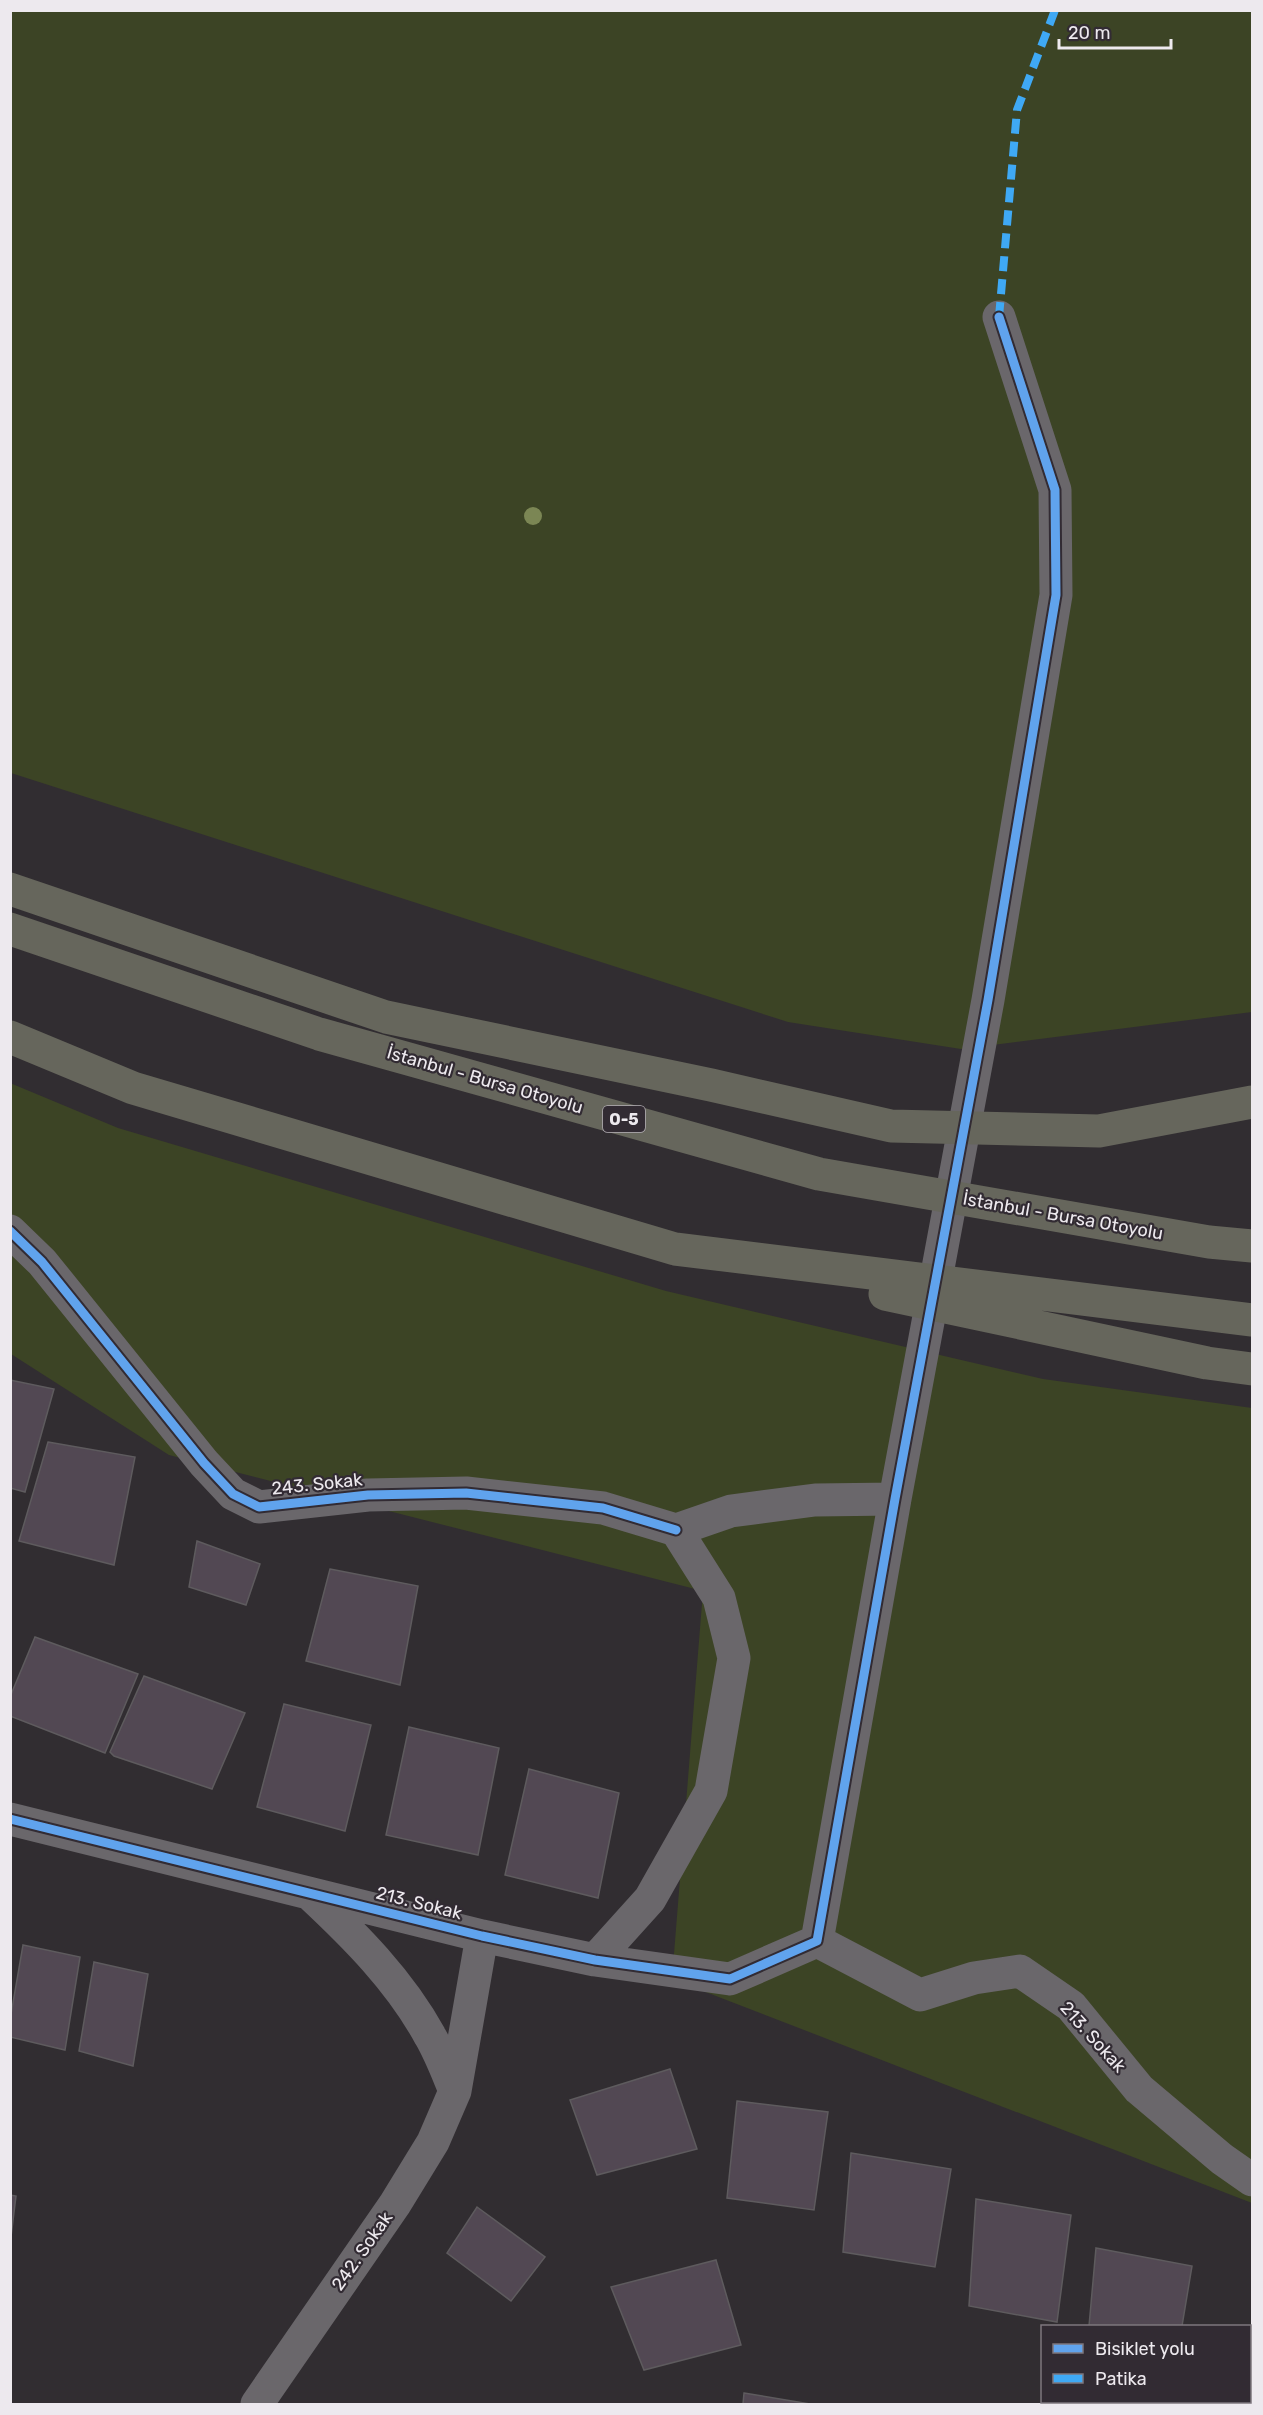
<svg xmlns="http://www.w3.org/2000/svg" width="1263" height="2415" font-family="Rubik,sans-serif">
<rect width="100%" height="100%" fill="#312d31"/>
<path fill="#3c4425" d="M11,11H1252V1012L961,1049L788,1022L11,773Z
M10,1083L118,1128L666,1291L1043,1379L1252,1408V2203L672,1979L703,1591L169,1455L11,1354Z"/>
<path fill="#524853" stroke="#5e5b5e" stroke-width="1.5" d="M10,1380L54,1389L25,1492L10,1488Z
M48,1442L135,1457L114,1565L19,1541Z
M197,1541L260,1564L246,1605L189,1587Z
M330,1569L418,1586L400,1685L306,1661Z
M35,1637L138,1674L105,1753L10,1716V1697Z
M144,1676L245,1713L212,1789L114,1756L110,1752Z
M284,1704L371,1725L345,1831L257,1807Z
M409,1727L499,1748L478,1855L386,1835Z
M529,1769L619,1793L598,1898L505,1875Z
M23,1945L80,1957L65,2050L10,2037V2020Z
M94,1962L148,1974L133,2066L79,2051Z
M670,2069L697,2149L597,2175L570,2100Z
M737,2101L828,2112L814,2210L727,2198Z
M851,2153L951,2169L935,2267L843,2252Z
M10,2195L16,2196L10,2245Z
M976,2199L1071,2215L1057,2322L969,2306Z
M477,2207L545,2257L511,2301L447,2253Z
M1096,2248L1192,2266L1182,2326H1089Z
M716,2260L741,2345L644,2370L611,2287Z
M1250,2337L1252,2338V2404H1208V2402H1250Z
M744,2393L810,2404H743Z"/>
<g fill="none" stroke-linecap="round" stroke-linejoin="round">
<path stroke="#6a676b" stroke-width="33" d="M10,1231L42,1262L204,1463L233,1494L259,1507L368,1495L466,1493L603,1508L676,1530
M676,1530L731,1511L815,1500L895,1499
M10,1819L482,1936L595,1960L730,1979L817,1941
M310,1894C355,1936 400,1981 430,2036C440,2053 447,2072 455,2091
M817,1941L895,1499L988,1000L1056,595L1055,490L999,317
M817,1941L920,1995L974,1978L1020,1971L1071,2006L1139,2089L1222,2159L1252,2180
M595,1960L650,1899L711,1791L734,1658L719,1598L676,1530
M257,2404L395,2204L433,2142L455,2091L482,1936"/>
<path stroke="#66665c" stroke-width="33" d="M10,889L386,1017L711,1085L891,1126L1099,1131L1252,1102
M10,929L319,1034L819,1174L1209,1242L1252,1246
M10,1037L133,1088L675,1249L1252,1320
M885,1294L1207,1363L1252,1369"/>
<path stroke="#3fa9f5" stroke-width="8" stroke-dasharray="15 8" stroke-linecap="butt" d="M999,317L1017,110L1055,10"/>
<defs>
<path id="cycleway" d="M10,1231L42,1262L204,1463L233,1494L259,1507L368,1495L466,1493L603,1508L676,1530
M10,1819L482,1936L595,1960L730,1979L817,1941L895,1499L988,1000L1056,595L1055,490L999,317"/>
</defs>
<use href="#cycleway" stroke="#322b33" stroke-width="13"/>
<use href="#cycleway" stroke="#60a3ed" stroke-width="9"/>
</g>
<circle fill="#7b8654" cx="533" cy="516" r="9"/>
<g text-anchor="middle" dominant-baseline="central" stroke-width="4.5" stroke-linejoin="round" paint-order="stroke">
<rect fill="#322b33" stroke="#b5b0b6" stroke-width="1.5" x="603" y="1106" width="42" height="26" rx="4.5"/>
<g font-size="16" font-weight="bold" fill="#ede9ee">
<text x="624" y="1119">O-5</text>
</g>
<g font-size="18" fill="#ede9ee" stroke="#322b33">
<text transform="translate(485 1080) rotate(16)">İstanbul - Bursa Otoyolu</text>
<text transform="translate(1063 1216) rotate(10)">İstanbul - Bursa Otoyolu</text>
<text transform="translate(317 1484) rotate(-6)">243. Sokak</text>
<text transform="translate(419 1903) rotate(14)">213. Sokak</text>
<text transform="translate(1093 2037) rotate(48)">213. Sokak</text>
<text transform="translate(362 2251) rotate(-55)">242. Sokak</text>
</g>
</g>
<rect width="1263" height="2415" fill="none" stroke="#ede9ee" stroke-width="24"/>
<rect x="1041" y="2325" width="210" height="78" fill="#322b33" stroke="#7d777e" stroke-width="1.5"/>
<rect x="1053" y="2344" width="30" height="9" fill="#60a3ed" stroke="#7d777e" stroke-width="1.5"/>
<text x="1095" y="2355" font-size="18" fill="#ede9ee">Bisiklet yolu</text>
<rect x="1053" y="2374" width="30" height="9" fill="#3fa9f5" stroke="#7d777e" stroke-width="1.5"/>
<text x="1095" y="2385" font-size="18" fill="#ede9ee">Patika</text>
<path d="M1059 39v9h112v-9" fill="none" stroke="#ede9ee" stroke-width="3"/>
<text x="1068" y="39" font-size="18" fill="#ede9ee" stroke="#322b33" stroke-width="4.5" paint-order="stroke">20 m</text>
</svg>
